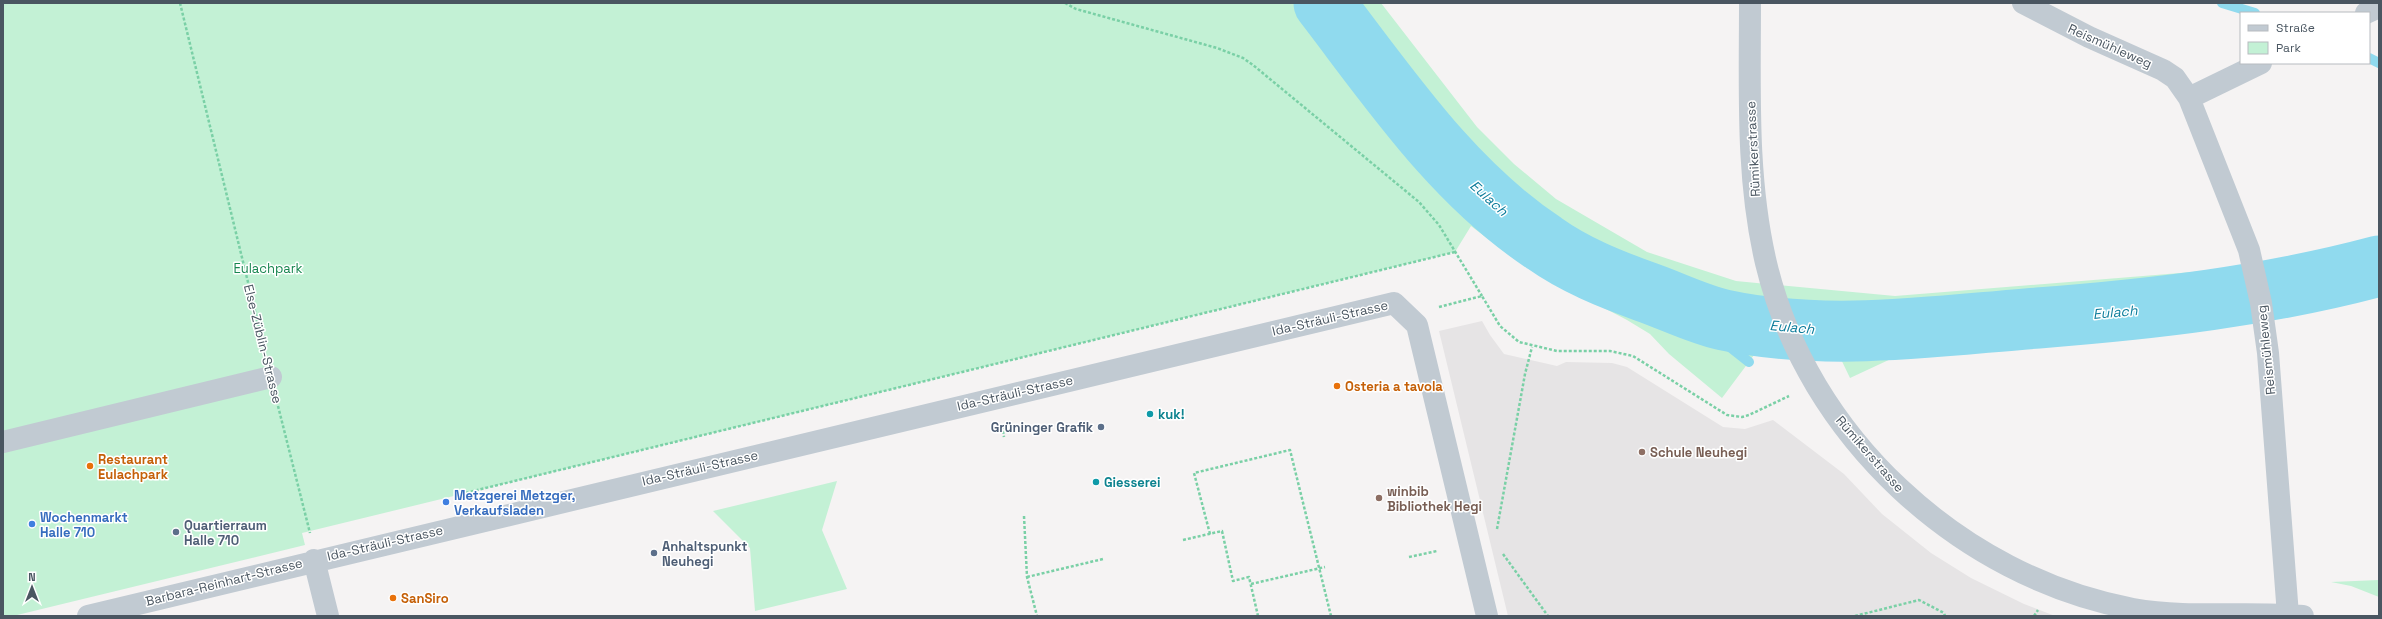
<svg xmlns="http://www.w3.org/2000/svg" width="2382" height="619" font-family="'Space Grotesk',sans-serif">
<rect width="100%" height="100%" fill="#f5f3f3"/>
<path fill="#e6e4e5" d="M1482,321L1490,335L1504,354L1557,366L1566,362L1612,363L1627,367L1723,427L1745,429L1773,420L1844,474L1882,514L1931,553L1971,578L2024,604L2055,616H1508L1439,331Z"/>
<path fill="#c3f1d5" d="M3,3H1381L1477,127L1514,164L1556,199L1647,252L1736,281L1895,296L2254,267L2379,243V288L2264,321L1908,351L1850,378L1838,353L1760,347L1722,398L1669,354L1650,334L1627,320L1543,276L1513,258L1471,226L1455,252L302,533L305,545L13,616H3Z
M837,481L822,530L847,589L755,611L750,548L713,511Z
M2379,580V597L2351,586L2331,582Z"/>
<g fill="none" stroke-linecap="round" stroke-linejoin="round">
<path stroke="#90daee" stroke-width="10" d="M2222,3L2255,13
M2369,58L2379,63
M1685,307L1699,328L1725,343L1749,362"/>
<path stroke="#90daee" stroke-width="61" d="M1324,3C1390,89 1452,182 1544,243C1575,265 1610,279 1646,292C1672,301 1697,314 1724,320C1827,342 1935,326 2038,318C2154,309 2267,296 2379,266"/>
<path stroke="#7ad0a6" stroke-width="2.5" stroke-dasharray="3 2" stroke-linecap="butt" d="M180,3L264,348
M1065,3L1076,9L1217,48L1243,58L1253,65L1419,202L1439,225L1482,296
M1439,307L1482,296L1500,326L1519,342L1557,351H1610L1633,356L1727,415L1742,417L1749,415L1789,396
M278,406L310,533
M1002,426L1004,437
M461,494L1455,252
M1024,516L1027,577L1037,616
M1497,529L1525,374L1532,347
M1210,534L1194,473L1290,450L1331,616
M1183,540L1222,531L1233,581L1249,577L1258,616
M1503,554L1548,616
M1409,557L1437,551
M1027,577L1103,559
M1251,584L1325,567
M1855,616L1919,600L1944,613L1945,616
M2034,616L2038,610"/>
<path stroke="#c1cad2" stroke-width="22" d="M1750,3C1750,90 1746,178 1766,263C1807,436 1960,577 2133,609C2189,619 2247,611 2303,616
M2023,3L2089,37L2163,70L2175,78L2189,98L2249,250L2261,303L2268,353L2288,615
M2366,13L2379,7
M2189,98L2261,63
M3,442L271,377
M314,560L328,616
M88,616L1394,303L1417,325L1487,616"/>
</g>
<g fill="#e8710a" stroke="#fff" stroke-width="1.5">
<circle cx="1337" cy="386" r="4"/>
<circle cx="90" cy="466" r="4"/>
<circle cx="393" cy="598" r="4"/>
</g>
<g fill="#0f9aa8" stroke="#fff" stroke-width="1.5">
<circle cx="1150" cy="414" r="4"/>
<circle cx="1096" cy="482" r="4"/>
</g>
<g fill="#5c6f8a" stroke="#fff" stroke-width="1.5">
<circle cx="1101" cy="427" r="4"/>
<circle cx="176" cy="532" r="4"/>
<circle cx="654" cy="553" r="4"/>
</g>
<g fill="#8d6e63" stroke="#fff" stroke-width="1.5">
<circle cx="1642" cy="452" r="4"/>
<circle cx="1379" cy="498" r="4"/>
</g>
<g fill="#3f7fe0" stroke="#fff" stroke-width="1.5">
<circle cx="446" cy="502" r="4"/>
<circle cx="32" cy="524" r="4"/>
</g>
<g text-anchor="middle" dominant-baseline="central" stroke-width="3" stroke-linejoin="round" paint-order="stroke">
<g font-size="13" fill="#4a5661" stroke="#fff">
<text transform="translate(2110 46) rotate(24)">Reismühleweg</text>
<text transform="translate(1753 149) rotate(-93)">Rümikerstrasse</text>
<text transform="translate(1330 318) rotate(-13)">Ida-Sträuli-Strasse</text>
<text transform="translate(263 344) rotate(76)">Else-Züblin-Strasse</text>
<text transform="translate(2266 350) rotate(-96)">Reismühleweg</text>
<text transform="translate(1015 393) rotate(-13)">Ida-Sträuli-Strasse</text>
<text transform="translate(1870 454) rotate(49)">Rümikerstrasse</text>
<text transform="translate(700 468) rotate(-13)">Ida-Sträuli-Strasse</text>
<text transform="translate(385 543) rotate(-13)">Ida-Sträuli-Strasse</text>
<text transform="translate(224 582) rotate(-14)">Barbara-Reinhart-Strasse</text>
</g>
<g font-size="13" fill="#17864f" stroke="#fff">
<text x="268" y="268">Eulachpark</text>
</g>
<g font-size="13" font-weight="bold" fill="#c56008" stroke="#fff" text-anchor="start">
<text x="1345" y="386">Osteria a tavola</text>
<text x="98" y="459">Restaurant<tspan x="98" dy="15">Eulachpark</tspan></text>
<text x="401" y="598">SanSiro</text>
</g>
<g font-size="13" font-weight="bold" fill="#0d838f" stroke="#fff" text-anchor="start">
<text x="1158" y="414">kuk!</text>
<text x="1104" y="482">Giesserei</text>
</g>
<g font-size="13" font-weight="bold" fill="#4e5e75" stroke="#fff" text-anchor="start">
<text x="1093" y="427" text-anchor="end">Grüninger Grafik</text>
<text x="184" y="525">Quartierraum<tspan x="184" dy="15">Halle 710</tspan></text>
<text x="662" y="546">Anhaltspunkt<tspan x="662" dy="15">Neuhegi</tspan></text>
</g>
<g font-size="13" font-weight="bold" fill="#785e54" stroke="#fff" text-anchor="start">
<text x="1650" y="452">Schule Neuhegi</text>
<text x="1387" y="491">winbib<tspan x="1387" dy="15">Bibliothek Hegi</tspan></text>
</g>
<g font-size="13" font-weight="bold" fill="#366cbe" stroke="#fff" text-anchor="start">
<text x="454" y="495">Metzgerei Metzger,<tspan x="454" dy="15">Verkaufsladen</tspan></text>
<text x="40" y="517">Wochenmarkt<tspan x="40" dy="15">Halle 710</tspan></text>
</g>
<g font-size="14" font-style="italic" fill="#0c7c9b" stroke="#fff">
<text transform="translate(1489 198) rotate(42)">Eulach</text>
<text transform="translate(2115 312) rotate(-5)">Eulach</text>
<text transform="translate(1792 327) rotate(5)">Eulach</text>
</g>
</g>
<rect width="2382" height="619" fill="none" stroke="#4a5661" stroke-width="8"/>
<rect x="2240" y="12" width="130" height="52" fill="#ffffff" stroke="#b7bbc0"/>
<rect x="2248" y="25" width="20" height="6" fill="#c1cad2" stroke="#b7bbc0"/>
<text x="2276" y="32" font-size="12" fill="#4a5661">Straße</text>
<rect x="2248" y="42" width="20" height="12" fill="#c3f1d5" stroke="#b7bbc0"/>
<text x="2276" y="52" font-size="12" fill="#4a5661">Park</text>
<g transform="translate(32 587)" stroke="#ffffff" stroke-width="3" paint-order="stroke">
<path d="M0-3L7 15L0 10L-7 15Z" fill="#4a5661"/>
<text y="-6" font-size="11" font-weight="bold" text-anchor="middle" fill="#4a5661">N</text>
</g>
</svg>
